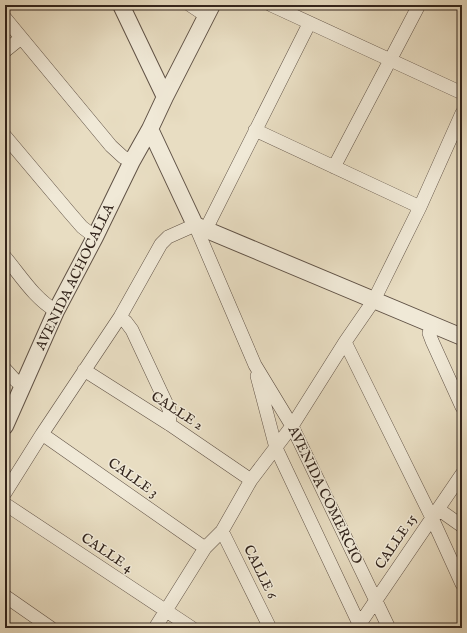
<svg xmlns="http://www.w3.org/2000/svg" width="467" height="633" font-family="'IM FELL English',serif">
<rect width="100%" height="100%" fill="#e8ddc2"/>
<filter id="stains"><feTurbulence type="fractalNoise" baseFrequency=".005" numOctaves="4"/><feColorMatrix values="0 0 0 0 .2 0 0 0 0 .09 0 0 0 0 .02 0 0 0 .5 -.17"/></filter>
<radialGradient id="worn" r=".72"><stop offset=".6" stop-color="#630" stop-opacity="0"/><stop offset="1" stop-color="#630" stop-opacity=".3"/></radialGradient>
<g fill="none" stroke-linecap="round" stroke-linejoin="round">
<defs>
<path id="minor" d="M190,5L199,11L208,15
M271,5L462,93
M5,18L111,146L123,157L132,161
M5,51L21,38
M255,130L420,207
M5,136L69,212L82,227L95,237
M334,167L419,5
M206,229L309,24
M5,257C21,276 34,298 56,311
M120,317L126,322L132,330L169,409L170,417L169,424
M432,325L429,333L432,341L462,407
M345,342L432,518L462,584
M5,369L15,380L23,386
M84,370L169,424L251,480
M257,376L276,448L361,628
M42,434L205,548
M5,493L42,434L120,317L161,244L168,237L195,225L255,365L292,426L389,628
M5,504L192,628
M438,509L462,526
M222,531L270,628
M5,596L51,628
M155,628L205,548L222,531L251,480L292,426L345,342L374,300L420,207L462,113
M357,628L462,474"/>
<path id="tertiary" d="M121,5L165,97
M150,129L195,225L462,337
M5,426L56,311L95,237L132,161L150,129L165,97L212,5"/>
</defs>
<use href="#minor" stroke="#605246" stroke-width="14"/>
<use href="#tertiary" stroke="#605246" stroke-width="18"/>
<use href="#minor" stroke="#f0e9d7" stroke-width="13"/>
<use href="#tertiary" stroke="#f0e9d7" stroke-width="16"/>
</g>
<g text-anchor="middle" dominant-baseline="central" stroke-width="3" stroke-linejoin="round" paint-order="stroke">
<g font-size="14" fill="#32241c" stroke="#f0e9d7">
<text transform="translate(75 277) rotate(-64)">AVENIDA ACHOCALLA</text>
<text transform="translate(177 411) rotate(33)">CALLE 2</text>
<text transform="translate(133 478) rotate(35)">CALLE 3</text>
<text transform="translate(325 495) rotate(64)">AVENIDA COMERCIO</text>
<text transform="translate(396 542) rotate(-56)">CALLE 15</text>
<text transform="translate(107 553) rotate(34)">CALLE 4</text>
<text transform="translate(260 572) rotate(64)">CALLE 6</text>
</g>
</g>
<rect width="467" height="633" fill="none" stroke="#e8ddc2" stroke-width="20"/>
<rect x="6" y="6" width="455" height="621" fill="none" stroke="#32241c" stroke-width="2"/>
<rect x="10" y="10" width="447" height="613" fill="none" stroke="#32241c"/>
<rect width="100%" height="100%" filter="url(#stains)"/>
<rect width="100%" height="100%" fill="url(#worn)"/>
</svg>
